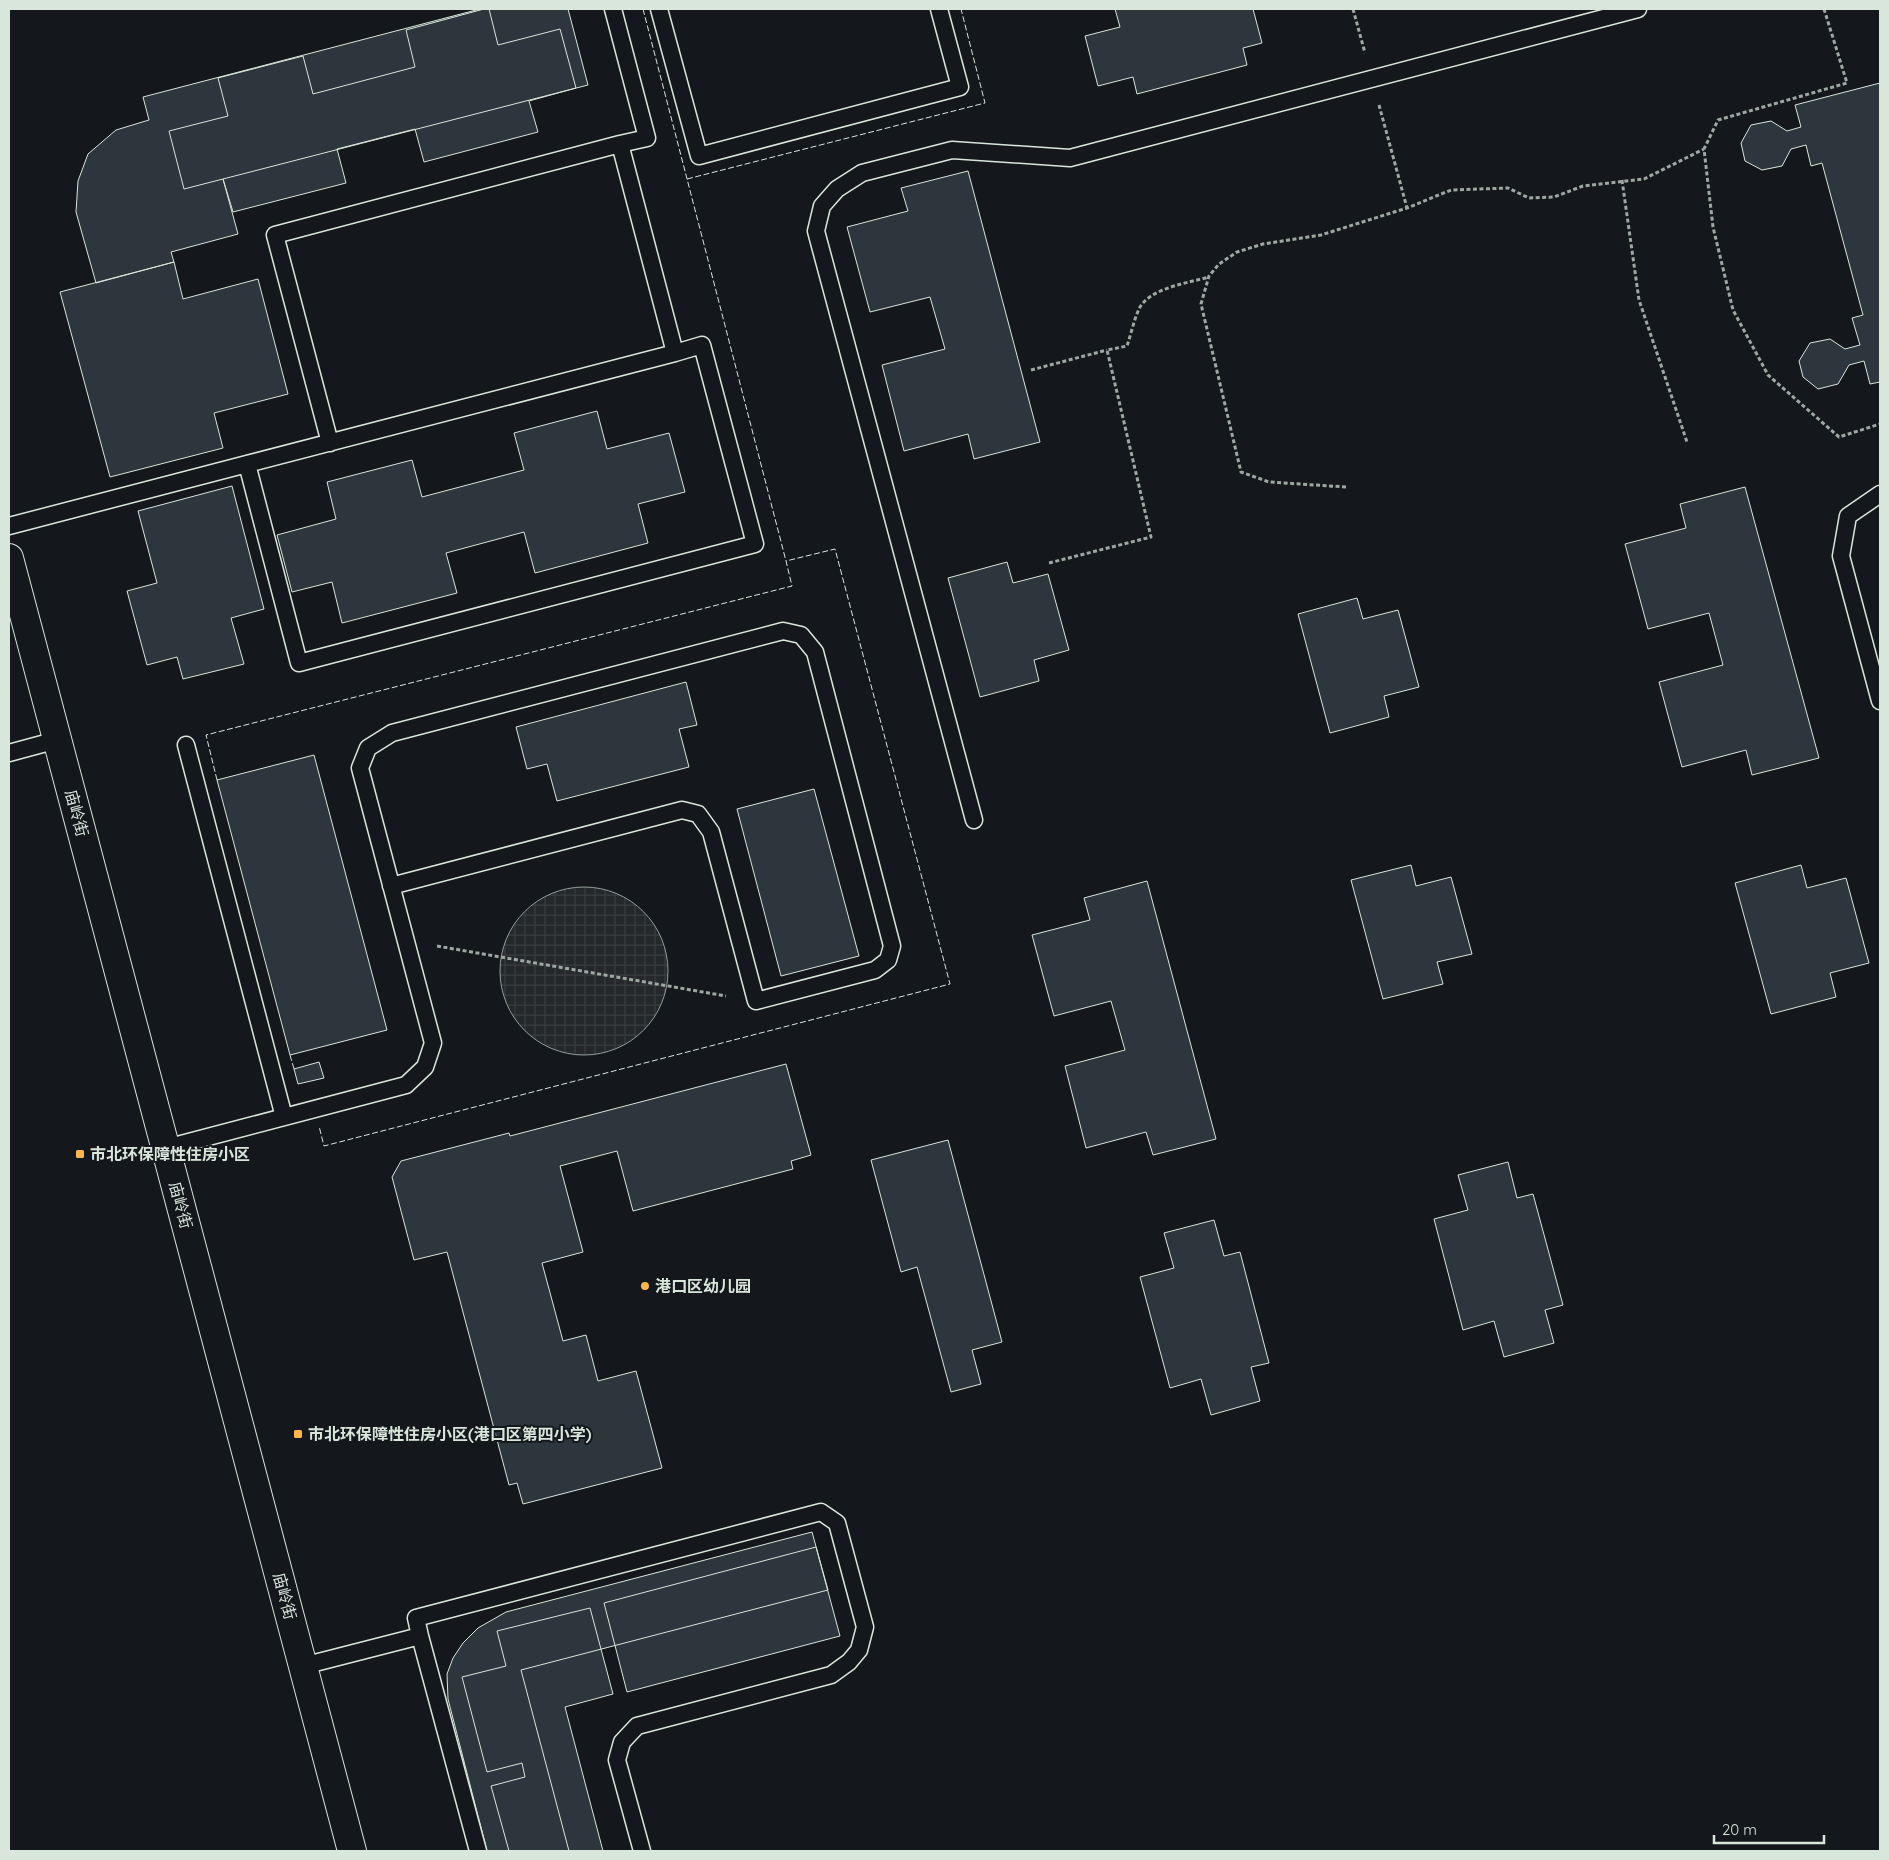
<svg xmlns="http://www.w3.org/2000/svg" width="1889" height="1860" font-family="Quicksand,'Noto Sans SC',sans-serif">
<defs>
<pattern id="plaza-grid" width="8" height="8" patternUnits="userSpaceOnUse" patternTransform="scale(1.25)"><rect width="8" height="8" fill="#24282b"/><path d="M0 4h8M4 0v8" fill="none" stroke="#393d3f"/></pattern>
</defs>
<rect width="100%" height="100%" fill="#14181c"/>
<path fill="url(#plaza-grid)" stroke="#939e99" d="M500 971a84 84 0 1 1 168 0a84 84 0 1 1-168 0Z"/>
<path fill="#2c363c" stroke="#d8e6dc" d="M480,9H568L588,85L223,179L238,234L171,252L174,262L96,283L76,212L78,181L88,154L116,130L149,120L143,97Z
M484,9H489L498,45L560,29L576,88L529,101L538,132L424,162L415,129L337,149L346,183L233,212L223,179L184,189L169,131L228,116L218,78L303,56L313,94L415,67L406,30Z
M1115,9H1253L1262,43L1243,48L1247,65L1137,94L1133,77L1098,86L1085,36L1120,27Z
M1880,83V382L1870,384L1864,361L1849,365L1838,384L1818,389L1803,377L1799,361L1810,343L1830,339L1845,349L1860,345L1852,318L1863,315L1822,163L1811,166L1806,145L1791,149L1782,166L1762,170L1745,161L1741,143L1751,125L1771,121L1787,131L1801,127L1795,105Z
M968,171L1040,442L974,459L968,434L904,451L882,365L945,349L930,297L870,312L847,227L908,211L901,188Z
M174,262L183,299L258,279L288,394L214,413L223,448L110,477L60,292Z
M597,411L607,449L669,433L685,492L638,504L648,543L535,573L524,532L446,553L457,593L342,623L332,582L292,592L277,535L336,519L327,482L412,460L422,497L524,470L514,433Z
M232,486L264,609L231,618L244,664L183,679L177,657L147,665L127,591L157,583L138,511Z
M1745,487L1819,758L1752,775L1746,750L1682,767L1659,682L1723,665L1709,613L1648,629L1625,544L1686,528L1680,504Z
M1007,562L1013,583L1048,574L1069,650L1034,660L1039,681L980,697L948,578Z
M1357,598L1363,619L1398,610L1419,687L1384,696L1389,717L1330,733L1298,614Z
M686,682L697,725L679,729L689,767L557,801L547,764L527,769L516,727Z
M314,755L387,1030L290,1055L217,780Z
M814,789L859,956L781,976L737,809Z
M1411,865L1416,886L1451,877L1472,954L1437,962L1443,984L1383,999L1351,880Z
M1801,865L1807,888L1846,878L1869,963L1830,973L1836,997L1771,1014L1735,883Z
M1147,881L1216,1139L1153,1155L1146,1132L1086,1148L1065,1066L1125,1050L1111,1001L1054,1016L1032,935L1090,920L1084,898Z
M319,1062L324,1078L298,1084L294,1069Z
M786,1064L811,1155L791,1161L793,1169L633,1211L617,1151L560,1166L583,1252L542,1263L563,1341L586,1335L598,1381L636,1371L662,1468L523,1504L517,1483L509,1485L447,1252L414,1260L392,1177L401,1161L509,1133L510,1136Z
M948,1140L1002,1342L972,1350L981,1384L951,1392L917,1267L901,1272L871,1160Z
M1508,1162L1517,1198L1533,1194L1563,1305L1545,1310L1554,1343L1504,1357L1494,1321L1463,1330L1434,1219L1468,1210L1458,1175Z
M1214,1220L1224,1256L1240,1252L1269,1363L1251,1367L1260,1401L1211,1415L1201,1379L1170,1388L1140,1277L1174,1268L1164,1233Z
M812,1532L828,1590L521,1670L569,1851H487L448,1699L447,1674L453,1658L463,1643L478,1628L506,1612Z
M816,1547L840,1636L627,1692L604,1603Z
M590,1608L613,1694L565,1707L603,1851H509L491,1786L525,1777L522,1763L487,1772L462,1677L506,1666L497,1631Z"/>
<g fill="none" stroke-linecap="round" stroke-linejoin="round">
<defs>
<path id="service" d="M659,9L699,156L960,87L939,9
M330,443L275,235L620,144
M247,464L675,353
M1880,494L1848,516L1841,556L1880,701
M9,526L247,464L299,663L755,544L702,345L675,353L620,144L647,138L613,9
M186,745L284,1117
M9,753L57,740
M974,820L816,231L822,206L837,189L862,173L952,150L1070,158L1638,9
M166,1148L406,1085L425,1067L433,1043L360,768L368,748L392,733L783,631L801,635L815,652L892,946L888,960L875,970L756,1001L711,832L698,814L682,810L391,886
M420,1636L416,1618L821,1512L837,1523L865,1627L859,1650L849,1662L831,1675L637,1726L622,1742L617,1760L642,1851
M303,1666L420,1636L478,1851"/>
<path id="tertiary" d="M9,558L352,1851"/>
</defs>
<use href="#service" stroke="#d8e6dc" stroke-width="19"/>
<use href="#tertiary" stroke="#d8e6dc" stroke-width="30"/>
<path stroke="#9da8a2" stroke-width="3" stroke-dasharray="4 2.5" stroke-linecap="butt" d="M1353,9L1365,53
M1824,9L1847,83L1718,120L1704,149L1713,227L1733,310L1768,375L1839,437L1880,424
M1379,105L1407,208
M1622,180L1639,300L1687,442
M1031,370L1107,350
M1346,487L1269,482L1241,472L1201,304L1209,276L1219,264L1237,252L1263,244L1321,235L1407,208L1451,190L1508,188L1529,198L1554,197L1583,186L1644,179L1704,149
M1049,563L1151,537L1107,350L1127,346C1131,334 1134,320 1139,309C1149,288 1188,283 1209,277
M437,946L726,996"/>
<use href="#service" stroke="#14181c" stroke-width="16"/>
<use href="#tertiary" stroke="#14181c" stroke-width="28"/>
<path stroke="#d8e6dc" stroke-width="1" stroke-dasharray="6 2.5" stroke-linecap="butt" d="M643,9L786,561
M687,179L985,103L961,9
M217,780L206,735L792,586L786,561L835,549L950,984L324,1146L319,1126
M290,1055L294,1069"/>
</g>
<g fill="#ffb74d" stroke="#14181c" stroke-width="2">
<rect x="75" y="1149" width="10" height="10" rx="2.5"/>
<circle cx="645" cy="1286" r="5"/>
<rect x="293" y="1429" width="10" height="10" rx="2.5"/>
</g>
<g text-anchor="middle" dominant-baseline="central" stroke-width="4" stroke-linejoin="round" paint-order="stroke">
<g font-size="16" fill="#d8e6dc" stroke="#14181c">
<text transform="translate(77 813) rotate(75)">庙岭街</text>
<text transform="translate(181 1205) rotate(75)">庙岭街</text>
<text transform="translate(285 1596) rotate(75)">庙岭街</text>
</g>
<g font-size="16" font-weight="bold" fill="#d8e6dc" stroke="#14181c" text-anchor="start">
<text x="90" y="1154">巿北环保障性住房小区</text>
<text x="655" y="1286">港口区幼儿园</text>
<text x="308" y="1434">巿北环保障性住房小区(港口区第四小学)</text>
</g>
</g>
<rect width="1889" height="1860" fill="none" stroke="#d8e6dc" stroke-width="20"/>
<path d="M1714 1835v8h110v-8" fill="none" stroke="#d8e6dc" stroke-width="2.5"/>
<text x="1722" y="1835" font-size="15" fill="#d8e6dc" stroke="#14181c" stroke-width="4" paint-order="stroke">20 m</text>
</svg>
